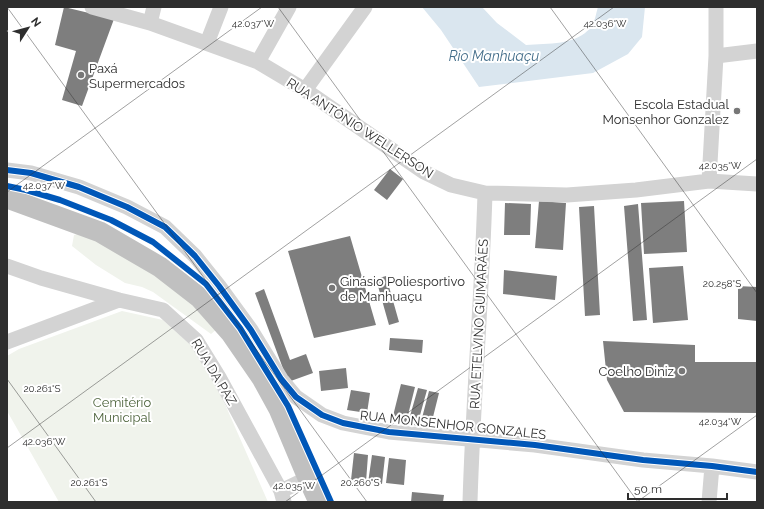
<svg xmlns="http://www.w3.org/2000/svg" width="764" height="509" font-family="Raleway,sans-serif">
<rect width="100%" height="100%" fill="#fff"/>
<path fill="#f0f3ec" d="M81,233L86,234L185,294L217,329L211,334L153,292L142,287L125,283L96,265L72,246L74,235Z
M122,311L163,320L195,349L217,386L268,502H59L7,411V356L19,349Z"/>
<path fill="#dae6ef" d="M422,7H482L497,23L526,45C548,43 576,46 591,27C595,22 596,13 598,7H645L642,37L628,54L593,73L479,87L441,30Z"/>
<path fill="#7e7e7e" d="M64,7L114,19L82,106L62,100L76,51L55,45Z
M390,169L403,179L387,200L374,190Z
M539,201L566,203L563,250L535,248Z
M684,201L687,252L644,254L641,203Z
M505,203L531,204L530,235H504Z
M638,204L647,320L633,321L624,206Z
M594,206L600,315L585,316L579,207Z
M350,236L376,325L314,338L288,251Z
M683,266L688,320L653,323L649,268Z
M504,270L557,276L555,300L503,294Z
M386,276L399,322L389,325L376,279Z
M738,286L757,287V321L738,319Z
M264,289L290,360L306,354L313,373L288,382L255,293Z
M390,338L423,340L422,353L389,350Z
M603,341L695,345V362H757V413L624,412L607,380Z
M346,368L348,388L321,391L319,371Z
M401,384L415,387L406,423L392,420Z
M418,388L427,390L417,426L408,423Z
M351,390L370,393L367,413L347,410Z
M429,391L439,393L432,421L422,418Z
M354,453L368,455L366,482L351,480Z
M372,455L385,457L382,484L368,483Z
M389,458L406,460L404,485L386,483Z
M412,492L444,495L443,502H411Z"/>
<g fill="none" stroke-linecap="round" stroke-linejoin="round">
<path stroke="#d3d3d3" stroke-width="15" d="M92,7L150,23L258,62L305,90L424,172L451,185L485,193L567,195L636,190L709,181L757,184
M150,23L154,7
M207,43L221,7
M716,56L757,51
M258,62L289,7
M305,90L365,7
M7,170L31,173L79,187L127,207L165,227L195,256L219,286L251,330L281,379L296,397L322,415L343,423L389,432L535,445L643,460L712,466L757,472
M709,181L716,56V7
M7,266L41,278L119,300L163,310L196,340L220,379L281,491L284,502
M7,342L119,300
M281,491L308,478
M470,502C473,399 482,296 485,193
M709,502L712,466"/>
<path stroke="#c0c0c0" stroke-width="21" d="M7,198L100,232L160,267L200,298L231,333L262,378L279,409L308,478L319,502"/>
<defs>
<path id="cycleway" d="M7,170L31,173L79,187L127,207L165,227L195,256L219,286L251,330L281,379L296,397L322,415L343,423L389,432L535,445L643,460L712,466L757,472
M7,186L26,190L60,200L111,220L153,242L206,284L240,328L288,406L331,502"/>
</defs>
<use href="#cycleway" stroke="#fff" stroke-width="8"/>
<use href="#cycleway" stroke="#0057b8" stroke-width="6"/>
</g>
<path fill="none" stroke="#2e2e2e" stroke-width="1" stroke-opacity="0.45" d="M7,7L367,502M278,7L638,502M550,7L757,293M7,192L262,7M7,379L96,502M7,448L614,7M285,502L757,159M637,502L757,415"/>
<g fill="#777" stroke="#fff" stroke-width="1.5">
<circle cx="81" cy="75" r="4"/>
<circle cx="737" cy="111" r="4"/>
<circle cx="332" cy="288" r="4"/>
<circle cx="682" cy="371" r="4"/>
</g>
<g text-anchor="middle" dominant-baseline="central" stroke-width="4" stroke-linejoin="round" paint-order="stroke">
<g font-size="13" fill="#2e2e2e" stroke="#fff" text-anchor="start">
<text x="89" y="68">Paxá<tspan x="89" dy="15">Supermercados</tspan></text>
<text x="729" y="104" text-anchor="end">Escola Estadual<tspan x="729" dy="15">Monsenhor Gonzalez</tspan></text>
<text x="340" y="281">Ginásio Poliesportivo<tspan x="340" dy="15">de Manhuaçu</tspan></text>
<text x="674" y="371" text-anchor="end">Coelho Diniz</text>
</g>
<g font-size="13" fill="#2e2e2e" stroke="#fff">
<text transform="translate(360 128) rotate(33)">RUA ANTÔNIO WELLERSON</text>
<text transform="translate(479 324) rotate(-87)">RUA ETELVINO GUIMARÃES</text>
<text transform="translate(214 372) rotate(59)">RUA DA PAZ</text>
<text transform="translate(453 425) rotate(6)">RUA MONSENHOR GONZALES</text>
</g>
<g font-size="13" fill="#50663f" stroke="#fff">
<text x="122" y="402">Cemitério<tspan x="122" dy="15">Municipal</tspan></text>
</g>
<g font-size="14" font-style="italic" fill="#436d89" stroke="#fff">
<text x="494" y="56">Rio Manhuaçu</text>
</g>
</g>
<g font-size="10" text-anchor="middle" fill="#2e2e2e" stroke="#fff" stroke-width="4" stroke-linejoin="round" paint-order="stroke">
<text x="253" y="27">42.037°W</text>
<text x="605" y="27">42.036°W</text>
<text x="720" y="169">42.035°W</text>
<text x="44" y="189">42.037°W</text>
<text x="722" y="287">20.258°S</text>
<text x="42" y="392">20.261°S</text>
<text x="720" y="425">42.034°W</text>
<text x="44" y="445">42.036°W</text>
<text x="89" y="486">20.261°S</text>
<text x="360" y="486">20.260°S</text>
<text x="294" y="489">42.035°W</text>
</g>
<rect width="764" height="509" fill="none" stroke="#2e2e2e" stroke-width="16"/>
<g transform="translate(28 28) rotate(54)" stroke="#ffffff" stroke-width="3" paint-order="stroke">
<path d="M0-3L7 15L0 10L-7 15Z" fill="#2e2e2e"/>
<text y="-6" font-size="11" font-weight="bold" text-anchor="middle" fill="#2e2e2e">N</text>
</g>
<path d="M628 493v6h99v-6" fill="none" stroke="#2e2e2e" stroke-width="2"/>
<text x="634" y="493" font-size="12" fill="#2e2e2e" stroke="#ffffff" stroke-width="3" paint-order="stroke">50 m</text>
</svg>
